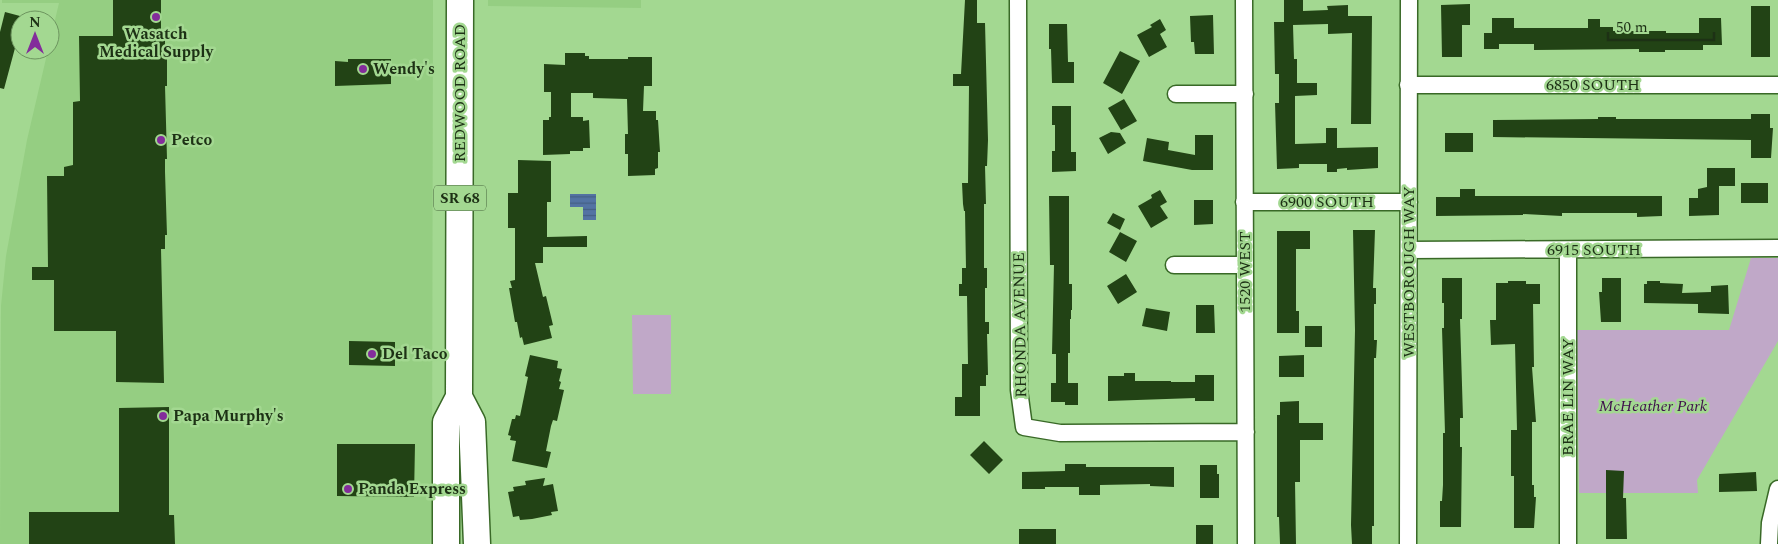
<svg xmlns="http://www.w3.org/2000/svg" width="1778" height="544" font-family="Spectral,serif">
<defs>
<pattern id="water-rules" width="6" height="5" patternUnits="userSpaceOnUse" patternTransform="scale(1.25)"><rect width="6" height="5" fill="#5373a3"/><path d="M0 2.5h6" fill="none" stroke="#445f84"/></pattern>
</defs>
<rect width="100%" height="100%" fill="#a3d891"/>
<path fill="#95ce82" d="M2,0H433L432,518L430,544H0L1,306L6,256L27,140L48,50H50V41L59,3H2Z
M488,0H641V8L488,6Z"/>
<path fill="#c0a8c8" d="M1751,258H1778V341L1697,480L1698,493H1579L1577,330H1729Z
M632,315H671V394H633Z"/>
<path fill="url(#water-rules)" d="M570,194H596V220H583V207H570Z"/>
<path fill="#224315" d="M113,0H161V38H165V52H167V86H165L167,159H165V172L167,235H165V249H161L164,383L116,382V331H54V280H32V267H48L47,176H64V167L73,165V102L80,101L79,36H113Z
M965,0H977V23H985L988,140L987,166H985L986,204H984V268H987V288H985V322H989V334H987L988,375H986V386H980V416H955V397H962V364H968L967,296H959V284H962V268H966L965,211H964L963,204L962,183H968L969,86H953V74H961Z
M1284,0H1303V11L1328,10L1327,6L1348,5V16H1372L1371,124H1351L1352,33L1328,34V24L1293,25L1294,59H1297V83H1317V95L1295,96V144L1326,143V128H1337V148L1378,147V168L1347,170V168L1337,169V172H1327V164H1299V168L1277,169L1275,103H1279V74H1275L1274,22H1284Z
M1470,4V25H1462V57H1442L1441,5Z
M1751,6H1770V57H1751Z
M5,12L20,16V39L18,49L15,48L4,89L0,88V32Z
M1213,15L1214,54H1195L1194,42H1191L1190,16Z
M1492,18H1514V28H1588V19H1600V27H1613V31H1666V33H1699V18H1721L1722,45H1703V50H1665V52H1639V49L1534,50V44H1499V49H1484V33H1492Z
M1160,19L1166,30L1160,34L1167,47L1149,57L1137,35L1152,27L1150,25Z
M1049,24H1067L1068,62H1074V83H1052L1051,49H1049Z
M1120,51L1140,61L1122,94L1103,83Z
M565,53H585V56H589V59H628V57H652V86H644L643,111H656V120H658L660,152H658V168L655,169V175L628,176V154H625V134H628L627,99L593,98V93H571V117H583V121L589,120L590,148H583V151H570V154L543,155V120H549V117H551V92H544V64L565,65Z
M348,59H391V84L335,86V61L348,62Z
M1124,99L1137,121L1121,130L1108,108Z
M1052,106H1071V152H1076V171L1052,172V151H1055V125H1052Z
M1751,114H1770V128H1773L1771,158H1751V140L1493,137V120L1598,119V117H1616V119H1751Z
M1111,132L1120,133L1126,143L1108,154L1099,138Z
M1445,133H1473V152H1445Z
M1195,135H1213V170H1192L1143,161L1147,138L1169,142L1168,150L1195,155Z
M518,160L551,161V202H547V237L587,236V247H543V263H535L543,297L546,296L553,325L549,326L552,338L524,345L522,337L520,338L517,322H515L509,288H512L510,281L515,280V228H508V193H518Z
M1707,168H1735V186H1719V215L1689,216V198H1698V189L1707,187Z
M1741,183H1768V203H1741Z
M1460,189H1475V196H1662V216L1637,217V213H1562V216L1523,214V215L1436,216V197H1460Z
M1160,190L1167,202L1160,206L1168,218L1151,228L1138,206L1152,198L1151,195Z
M1049,196H1069V284H1072V310H1071V319H1070V353H1068V383H1078V405H1065V402H1051V383H1056V354H1052L1054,265H1050Z
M1194,200H1213V224L1194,225Z
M1113,213L1125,219L1120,230L1107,223Z
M1353,230H1375L1373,288H1376V304H1374V340H1377L1376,358H1374V526H1372V544H1352L1351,525L1355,330Z
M1277,231H1310V249H1296V311H1299V333H1277Z
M1120,232L1137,241L1126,262L1109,252Z
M1126,274L1137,292L1118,304L1107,286Z
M1442,278H1462V319H1460L1463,418H1460V447H1462L1461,527H1440V501H1442L1443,485V433H1445L1442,328H1444V303H1442Z
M1602,278H1621V322H1601L1599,292H1602Z
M1508,281H1526V284H1540V304H1533L1534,367H1532L1536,422H1532V485H1534V497H1536L1534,528H1514V476H1511V430H1517L1515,344L1491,345L1490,320H1496V283H1508Z
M1647,281H1660V283L1683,284L1682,293L1711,292V286L1728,285L1729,314L1698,313V304L1644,303V284H1647Z
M1196,305H1214L1215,333H1196Z
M1146,308L1170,312L1167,331L1142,326Z
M1305,326H1322V347H1305Z
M349,341L395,342V366L349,365Z
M530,355L558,361L557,368L562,369L559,381L561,382L559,389L564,390L557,421L553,420L551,426L546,451L551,452L547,468L512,461L516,441L510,440L511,436L508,435L512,419H515L516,415L520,416L528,377L525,376Z
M1304,355V377H1279V356Z
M1124,373H1135V381H1171V382H1195V375H1214V401H1195V398L1108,401V376H1124Z
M1299,401V423H1323V440H1300V482H1295L1296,544H1280L1279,517H1277V415H1280V402Z
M169,407V515H174L175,544H29V512H119V408Z
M984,441L1003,460L989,474L970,455Z
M337,444H415L414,497L337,496Z
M1065,464H1086V467H1174V487L1150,486V484L1100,485V495H1079V487H1045V489H1022V472L1065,471Z
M1200,465H1217V474H1219V498H1200Z
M1606,470L1624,471L1623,498H1626L1627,539H1606Z
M1756,472L1757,491L1719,492V474Z
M545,478L543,486L553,484L558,511L551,512L552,515L532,519L520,520L519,516L513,517L508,492L514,491L513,487L526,485L525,481Z
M1196,525H1213V544H1196Z
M1019,529H1056V544H1019Z"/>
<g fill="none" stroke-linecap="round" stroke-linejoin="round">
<defs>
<path id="street" d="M1018,0L1019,390L1024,427L1060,433L1246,432
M1244,0L1246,544
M1408,85H1778
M1176,94H1245
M1244,202H1409
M1409,250L1778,248
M1174,265H1245
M1408,544L1409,0
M1568,544V250
M1769,544L1770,523L1778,489"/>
<path id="primary" d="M460,0L459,397L472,422L477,544
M446,544V422L459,397"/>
</defs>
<use href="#street" stroke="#396927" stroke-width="19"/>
<use href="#primary" stroke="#396927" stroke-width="29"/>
<use href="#street" stroke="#fff" stroke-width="16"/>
<use href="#primary" stroke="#fff" stroke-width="26"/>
</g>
<g fill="#832d9b" stroke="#a3d891" stroke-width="2">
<circle cx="156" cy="17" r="5"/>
<circle cx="363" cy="69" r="5"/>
<circle cx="161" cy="140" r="5"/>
<circle cx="372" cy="354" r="5"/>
<circle cx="163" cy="416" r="5"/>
<circle cx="348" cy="489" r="5"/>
</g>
<g text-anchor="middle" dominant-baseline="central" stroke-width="5" stroke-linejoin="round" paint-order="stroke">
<rect fill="#a3d891" stroke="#45633a" stroke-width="1" x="434" y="185.5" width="52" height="25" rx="4"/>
<g font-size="15" font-weight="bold" fill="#1d3115">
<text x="460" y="198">SR 68</text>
</g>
<g font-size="16" font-weight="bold" fill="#1d3115" stroke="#a3d891" text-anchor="start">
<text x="156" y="34" text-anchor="middle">Wasatch<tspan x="156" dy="18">Medical Supply</tspan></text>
<text x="373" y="69">Wendy's</text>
<text x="171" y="140">Petco</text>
<text x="382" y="354">Del Taco</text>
<text x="173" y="416">Papa Murphy's</text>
<text x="358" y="489">Panda Express</text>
</g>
<g font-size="16" fill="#1d3115" stroke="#a3d891">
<text x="1593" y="85">6850 SOUTH</text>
<text transform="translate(460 93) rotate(-90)">REDWOOD ROAD</text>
<text x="1327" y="202">6900 SOUTH</text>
<text x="1594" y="250">6915 SOUTH</text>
<text transform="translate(1245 272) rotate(-90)">1520 WEST</text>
<text transform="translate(1409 272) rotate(-90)">WESTBOROUGH WAY</text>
<text transform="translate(1020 325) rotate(-91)">RHONDA AVENUE</text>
<text transform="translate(1568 397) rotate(-90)">BRAE LIN WAY</text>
</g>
<g font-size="16" font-style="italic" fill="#3f0e4c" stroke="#a3d891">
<text x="1653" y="406">McHeather Park</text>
</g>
</g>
<g transform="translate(35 35)"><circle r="24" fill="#a3d891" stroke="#6d955f"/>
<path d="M0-4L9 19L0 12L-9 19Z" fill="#832d9b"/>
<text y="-8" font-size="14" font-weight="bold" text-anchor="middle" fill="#1d3115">N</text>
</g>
<path d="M1608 32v8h106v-8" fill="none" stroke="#1d3115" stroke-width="2.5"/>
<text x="1616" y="32" font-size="15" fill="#1d3115" stroke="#a3d891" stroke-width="4" paint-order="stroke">50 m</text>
</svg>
